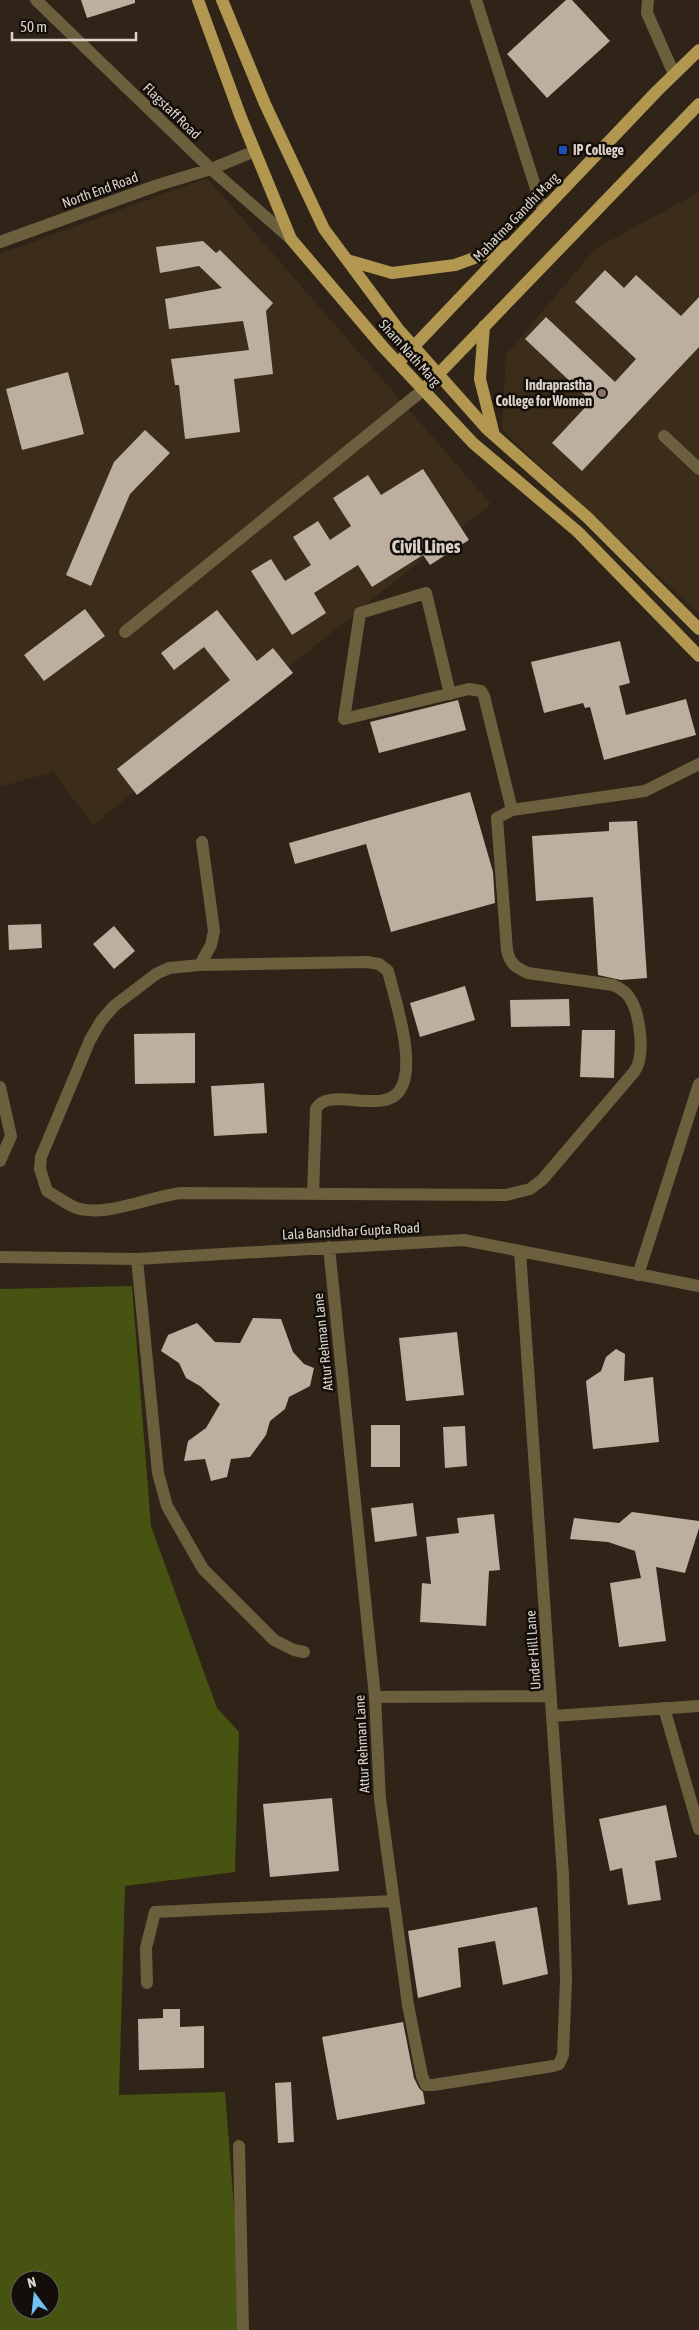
<svg xmlns="http://www.w3.org/2000/svg" width="699" height="2330" font-family="'Asap Condensed',sans-serif">
<rect width="100%" height="100%" fill="#2f2417"/>
<path fill="#3c2c1a" d="M207,178L491,504L93,825L53,772L0,787V254Z
M699,192V614L502,430L506,355L595,249Z"/>
<path fill="#465311" fill-rule="evenodd" d="M132,1286L151,1526L217,1708L239,1732L235,1872L125,1886L119,2095L225,2092L242,2308L240,2330H0V1289ZM20,2280H50V2310H20Z"/>
<path fill="#bdaf9f" d="M81,0H135V3L87,18Z
M566,0H572L610,41L547,98L507,54Z
M203,241L216,253L220,250L273,303L266,311L273,374L234,379L240,432L185,439L179,385H175L171,359L249,350L243,321L169,329L165,299L222,288L199,266L160,273L156,247Z
M605,270L624,288L636,275L681,316L699,297V347L582,471L552,443L591,401L525,339L546,317L615,382L636,359L575,302Z
M68,372L84,434L22,450L6,389Z
M145,430L170,453L130,494L91,586L66,575L114,462Z
M423,469L469,540L430,565L423,555L372,587L358,565L314,593L326,613L292,635L251,571L271,559L285,581L311,565L293,537L318,521L330,540L351,526L333,498L368,475L381,495Z
M85,609L105,636L44,681L24,655Z
M217,610L257,661L273,648L293,673L137,795L117,769L230,680L204,647L174,670L161,653Z
M620,641L630,683L619,686L626,715L686,699L696,735L604,760L590,707L585,708L583,703L544,713L531,662Z
M458,700L466,730L379,753L370,722Z
M470,792L493,872L495,903L391,932L366,844L295,864L289,843Z
M637,821L647,978L621,980L598,975L593,897L536,901L532,836L609,831V822Z
M41,924L42,948L9,950L8,925Z
M114,926L135,951L114,969L93,944Z
M465,986L475,1020L420,1037L410,1003Z
M569,999L570,1026L511,1027L510,1000Z
M582,1030H615L614,1078L580,1077Z
M195,1033V1083L135,1084L134,1034Z
M264,1083L267,1133L214,1136L211,1086Z
M253,1318L281,1319L293,1352L304,1364L314,1368L310,1386L289,1397L285,1409L270,1421L266,1435L250,1457L231,1459L227,1477L211,1481L205,1459L184,1461L188,1441L206,1428L220,1404L200,1386L186,1378L179,1363L161,1351L168,1335L197,1323L215,1342L240,1343Z
M457,1332L464,1395L406,1401L399,1338Z
M616,1349L625,1354L624,1381L653,1377L659,1442L593,1449L586,1381L601,1371L606,1357Z
M371,1425H400V1467H371Z
M465,1426L467,1466L445,1468L443,1427Z
M413,1503L417,1536L375,1542L371,1508Z
M632,1512L699,1521V1528L685,1573L656,1567L666,1641L619,1647L610,1583L641,1578L635,1551L608,1542L570,1539L574,1518L619,1523Z
M494,1514L500,1570L489,1571L486,1626L420,1622L422,1583L431,1584L426,1537L459,1533L457,1518Z
M332,1798L339,1871L270,1877L263,1804Z
M666,1805L677,1857L655,1861L661,1900L628,1905L622,1868L610,1871L599,1819Z
M537,1907L548,1974L503,1985L495,1941L458,1948L461,1987L418,1998L408,1931Z
M163,2009H180V2027L204,2026V2068L139,2070L138,2019L163,2018Z
M403,2022L414,2078L419,2088L423,2092L425,2104L337,2120L322,2037Z
M291,2082L294,2142L278,2143L275,2083Z"/>
<g fill="none" stroke-linecap="round" stroke-linejoin="round">
<path stroke="#6c5f3e" stroke-width="12" d="M36,0L211,169L291,239
M476,0L543,211
M648,0L647,13L674,74
M0,242L158,185L211,169L255,151
M664,436L699,469
M125,632L423,390
M450,694L426,593L360,613L344,719L469,689L481,691L484,696L512,810
M200,965L211,945L214,931L202,842
M0,1087L11,1136L0,1161
M313,1194L316,1109C328,1085 384,1116 400,1090C417,1064 395,1000 388,971L379,964L367,962L200,965L169,968L156,974L114,1006L101,1021L90,1040L41,1157L40,1169L47,1191C56,1196 65,1203 74,1207C104,1219 150,1196 182,1193L506,1195L530,1189L542,1180L634,1072C646,1057 640,1012 629,997C625,991 620,988 613,985L528,973C515,967 510,964 507,950L497,818L512,810L645,791L699,764
M329,1247L375,1697L380,1799L408,2005L422,2076L426,2085H433L553,2066L559,2064L563,2055L566,1980L563,1875L520,1252
M0,1257L137,1259L464,1240L699,1286
M137,1259L158,1473L167,1506L203,1569L274,1640L294,1650L304,1652
M638,1275L699,1084
M375,1697L551,1696
M664,1708L699,1829
M553,1716L699,1706
M147,1983L146,1948L155,1912L394,1901
M239,2146L243,2330"/>
<path stroke="#b19750" stroke-width="12" d="M198,0L240,115L291,239L383,347L473,443L578,532L699,656
M222,0L265,104L324,229L399,330L487,429L588,518L699,629
M347,260L392,273L455,265L507,246
M484,326L480,379L494,435
M398,363L657,91L699,50
M423,390L699,104"/>
</g>
<rect fill="#1a4fb4" stroke="#130e09" stroke-width="2" x="558" y="145" width="10" height="10" rx="2.5"/>
<circle fill="#8d6e63" stroke="#130e09" stroke-width="2" cx="602" cy="393" r="5"/>
<g text-anchor="middle" dominant-baseline="central" stroke-width="5" stroke-linejoin="round" paint-order="stroke">
<g font-size="14" fill="#dbd3cb" stroke="#130e09">
<text transform="translate(172 111) rotate(44)">Flagstaff Road</text>
<text transform="translate(100 190) rotate(-20)">North End Road</text>
<text transform="translate(516 217) rotate(-46)">Mahatma Gandhi Marg</text>
<text transform="translate(410 353) rotate(48)">Sham Nath Marg</text>
<text transform="translate(351 1231) rotate(-3)">Lala Bansidhar Gupta Road</text>
<text transform="translate(323 1342) rotate(-96)">Attur Rehman Lane</text>
<text transform="translate(533 1650) rotate(-94)">Under Hill Lane</text>
<text transform="translate(362 1744) rotate(-93)">Attur Rehman Lane</text>
</g>
<g font-size="14" font-weight="bold" fill="#dbd3cb" stroke="#130e09" text-anchor="start">
<text x="573" y="150">IP College</text>
<text x="592" y="385" text-anchor="end">Indraprastha<tspan x="592" dy="16">College for Women</tspan></text>
</g>
<g font-size="19" font-weight="bold" fill="#dbd3cb" stroke="#130e09">
<text x="426" y="546">Civil Lines</text>
</g>
</g>
<g transform="translate(35 2295) rotate(345)"><circle r="24" fill="#130e09" stroke="#635d57"/>
<path d="M0-4L9 19L0 12L-9 19Z" fill="#6dc2f3"/>
<text y="-8" font-size="14" font-weight="bold" text-anchor="middle" fill="#dbd3cb">N</text>
</g>
<path d="M12 32v8h124v-8" fill="none" stroke="#dbd3cb" stroke-width="2.5"/>
<text x="20" y="32" font-size="15" fill="#dbd3cb" stroke="#130e09" stroke-width="4" paint-order="stroke">50 m</text>
</svg>
